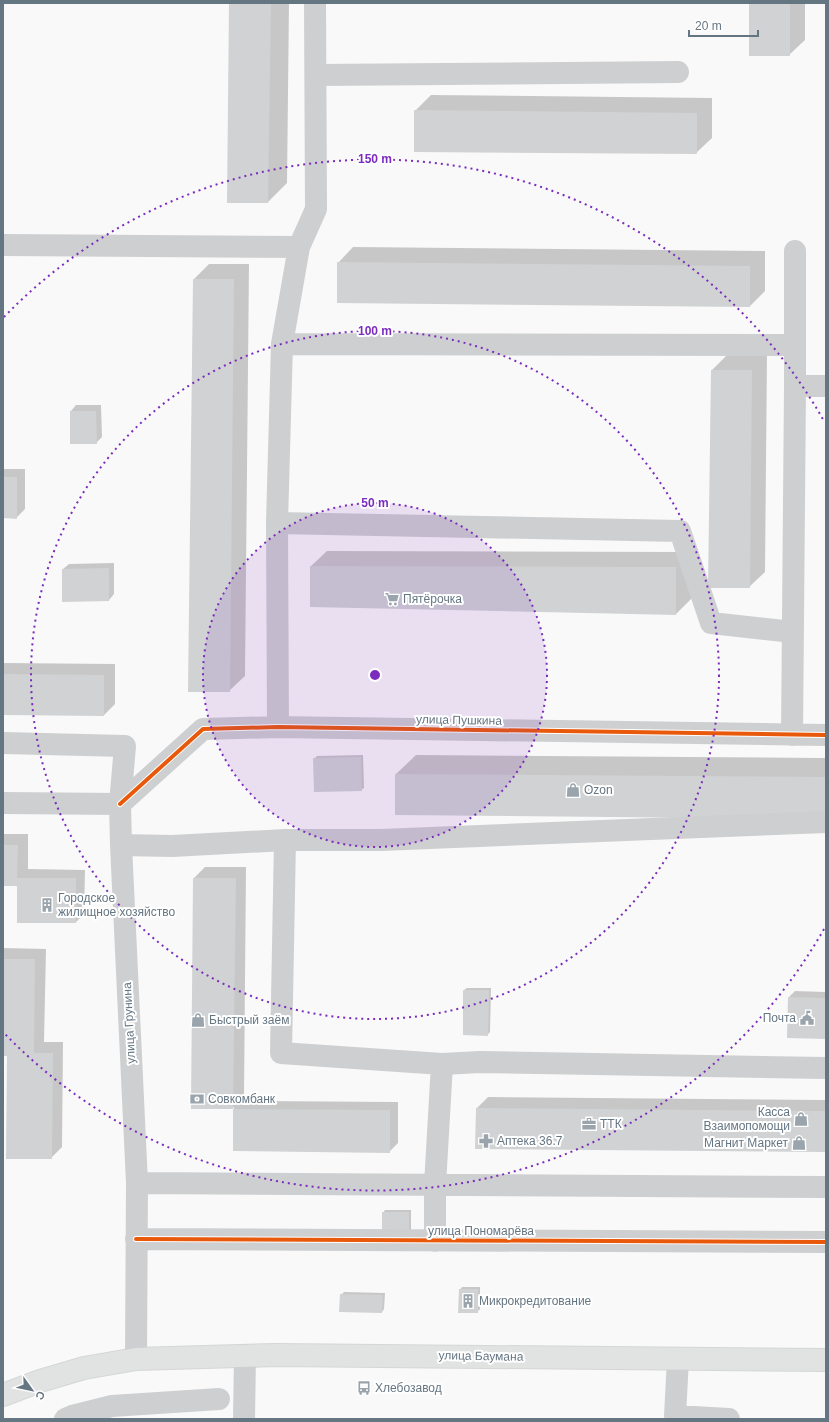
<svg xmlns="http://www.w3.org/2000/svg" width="829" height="1422" font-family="Arial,sans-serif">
<rect width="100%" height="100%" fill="#f9f9f9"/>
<path fill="#0003" d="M230,3H289L287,183L268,202Z
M750,3H805V40L789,55Z
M431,95L712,98V138L696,153L415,111Z
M353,247L765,251V291L750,306L338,263Z
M209,264H249L245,676L229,691L194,279Z
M727,355H767L765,572L749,587L712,370Z
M76,405H101L102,437L96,443L71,411Z
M3,469H25V509L16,518L3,517Z
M327,551L691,552V599L676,614L311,606V566Z
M114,563V594L109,600L63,569L69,564Z
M3,663L115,664V704L104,715L3,714Z
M363,755L364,788L361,790L314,759L317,756Z
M416,755L826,758V816L396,774Z
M3,834H28V869L85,870L84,914L76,922L18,885H3Z
M205,867H246L244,1097L240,1101L398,1102V1143L389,1152L234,1150V1107L233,1108H192L194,878Z
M3,948L46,949L44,1042H63L62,1147L51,1158L8,1055H3Z
M467,988H491L490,1032L487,1035L464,990Z
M795,991L826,992V1038L789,997Z
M488,1097L826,1100V1151L477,1108Z
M385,1210H411V1230L409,1232L383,1213Z
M462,1287H480V1309L477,1312L460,1290Z
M344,1292L385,1293L384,1309L382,1312L341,1295Z"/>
<path fill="#d0d2d3" d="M229,3H271L268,203H227Z
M749,3H790V56H749Z
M414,110L697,113V154L414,152Z
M337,262L750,266V307L337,303Z
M193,279H234L230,692H188Z
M711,370H752L750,588H708Z
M70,411H96L97,444H70Z
M3,477H17V519L3,518Z
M310,566L676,567V615L310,607Z
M109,568V601L62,602V569Z
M3,674L104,675V716L3,715Z
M361,757L362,791L314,792L313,758Z
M395,774L826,777L825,819L395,815Z
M3,845H18L17,878H76V923H17V886H3Z
M193,878H236L233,1109H191Z
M3,959H35L34,1053H53L52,1159H6L7,1056H3Z
M463,990H489L488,1036L463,1035Z
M788,997L826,998V1039L787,1038Z
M476,1108L826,1111V1152L475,1149Z
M233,1109L390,1110V1153L233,1151Z
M382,1212H409V1233H382Z
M459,1289H478V1313H458Z
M340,1294L383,1295L382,1313L339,1312Z"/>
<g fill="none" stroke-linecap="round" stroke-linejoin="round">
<defs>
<path id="major" d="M3,1395L40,1381L84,1368L136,1359L276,1355L826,1360"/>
</defs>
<use href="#major" stroke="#d5d6d7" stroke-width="24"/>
<path stroke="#cecfd0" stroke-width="22" d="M316,75L678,72
M3,245L299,247
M282,344L795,345V386
M795,345V251
M277,523L680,531L711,623L793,632
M278,727L277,523L282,344L299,247L316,209L315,3
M792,735L795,386H826
M3,743L125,746L120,804
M3,803L120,804L121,845L137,1183L136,1359
M120,804L203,729L278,727L826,735
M285,840H381L826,822
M121,845L172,846L285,840L281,1053L442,1064L480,1062L826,1068
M137,1183L826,1187
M136,1239L826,1242
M435,1241V1185L442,1064
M678,1359L675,1416L729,1419
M65,1419L72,1416L112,1406L219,1399
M244,1419L245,1355"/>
<use href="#major" stroke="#e1e2e2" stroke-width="22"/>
<defs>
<path id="cycleway" d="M120,804L203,729L278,727L826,735
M136,1239L826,1242"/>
</defs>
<use href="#cycleway" stroke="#fff" stroke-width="6"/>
<use href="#cycleway" stroke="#e8590c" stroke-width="4"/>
</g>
<circle cx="375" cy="675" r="172" fill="#7b2cbf" fill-opacity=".12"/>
<g fill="none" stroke="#7b2cbf" stroke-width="2" stroke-dasharray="2 4">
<circle cx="375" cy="675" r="172"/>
<circle cx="375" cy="675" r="344"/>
<path d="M824 929A516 516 0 0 1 4 1033M4 317A516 516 0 0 1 824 421"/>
</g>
<defs>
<symbol id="supermarket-bare" viewBox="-9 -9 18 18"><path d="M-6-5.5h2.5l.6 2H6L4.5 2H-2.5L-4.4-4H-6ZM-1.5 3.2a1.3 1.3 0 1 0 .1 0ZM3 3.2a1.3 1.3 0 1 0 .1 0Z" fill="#99a4ac" stroke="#fff" stroke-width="2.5" paint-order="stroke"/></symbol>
<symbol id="shop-bare" viewBox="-9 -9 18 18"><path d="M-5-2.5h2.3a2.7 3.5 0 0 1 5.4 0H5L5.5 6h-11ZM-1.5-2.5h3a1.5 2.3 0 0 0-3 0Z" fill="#99a4ac" stroke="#fff" stroke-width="2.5" paint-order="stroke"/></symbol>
<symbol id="building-bare" viewBox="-9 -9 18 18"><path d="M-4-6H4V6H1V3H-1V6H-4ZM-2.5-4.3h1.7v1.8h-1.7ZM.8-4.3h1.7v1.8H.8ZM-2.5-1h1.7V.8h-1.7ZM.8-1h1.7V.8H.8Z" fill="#99a4ac" stroke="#fff" stroke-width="2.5" paint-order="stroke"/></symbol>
<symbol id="civic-bare" viewBox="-9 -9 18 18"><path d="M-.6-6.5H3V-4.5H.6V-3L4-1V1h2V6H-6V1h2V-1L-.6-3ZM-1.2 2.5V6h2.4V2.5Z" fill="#99a4ac" stroke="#fff" stroke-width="2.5" paint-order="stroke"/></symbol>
<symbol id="bank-bare" viewBox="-9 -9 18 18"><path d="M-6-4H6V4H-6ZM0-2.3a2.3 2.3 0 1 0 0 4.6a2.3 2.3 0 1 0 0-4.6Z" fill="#99a4ac" stroke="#fff" stroke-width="2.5" paint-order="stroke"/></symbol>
<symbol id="office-bare" viewBox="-9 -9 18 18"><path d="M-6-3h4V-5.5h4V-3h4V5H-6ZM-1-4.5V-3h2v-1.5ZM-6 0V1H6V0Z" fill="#99a4ac" stroke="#fff" stroke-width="2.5" paint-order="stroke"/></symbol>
<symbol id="pharmacy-bare" viewBox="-9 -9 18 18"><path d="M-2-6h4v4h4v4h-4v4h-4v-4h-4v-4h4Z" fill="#99a4ac" stroke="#fff" stroke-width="2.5" paint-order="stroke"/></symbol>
<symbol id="bus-bare" viewBox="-9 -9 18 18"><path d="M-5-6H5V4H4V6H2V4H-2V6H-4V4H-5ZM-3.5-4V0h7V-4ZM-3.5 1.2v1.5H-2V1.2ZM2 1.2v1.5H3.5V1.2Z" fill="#99a4ac" stroke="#fff" stroke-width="2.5" paint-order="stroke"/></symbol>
</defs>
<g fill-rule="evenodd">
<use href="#supermarket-bare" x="382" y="589" width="20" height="20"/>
<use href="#shop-bare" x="563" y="780" width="20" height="20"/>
<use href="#building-bare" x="37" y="895" width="20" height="20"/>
<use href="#civic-bare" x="797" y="1008" width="20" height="20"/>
<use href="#shop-bare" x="188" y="1010" width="20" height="20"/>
<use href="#bank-bare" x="187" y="1089" width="20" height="20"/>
<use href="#shop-bare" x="791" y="1109" width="20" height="20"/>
<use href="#office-bare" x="579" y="1114" width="20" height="20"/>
<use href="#pharmacy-bare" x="476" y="1131" width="20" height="20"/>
<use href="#shop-bare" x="789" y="1133" width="20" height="20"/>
<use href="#building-bare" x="458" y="1291" width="20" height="20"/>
<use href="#bus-bare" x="354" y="1378" width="20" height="20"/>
</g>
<g text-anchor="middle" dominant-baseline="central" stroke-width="4" stroke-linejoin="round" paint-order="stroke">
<g font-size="12" fill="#657683" stroke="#fff" text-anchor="start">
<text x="403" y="599">Пятёрочка</text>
<text x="584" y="790">Ozon</text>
<text x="58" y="898">Городское<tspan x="58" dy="14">жилищное хозяйство</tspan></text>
<text x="796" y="1018" text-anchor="end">Почта</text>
<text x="209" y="1020">Быстрый заём</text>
<text x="208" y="1099">Совкомбанк</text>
<text x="790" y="1112" text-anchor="end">Касса<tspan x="790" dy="14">Взаимопомощи</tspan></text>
<text x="600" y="1124">ТТК</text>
<text x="497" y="1141">Аптека 36.7</text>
<text x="788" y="1143" text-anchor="end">Магнит Маркет</text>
<text x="479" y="1301">Микрокредитование</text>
<text x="375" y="1388">Хлебозавод</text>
</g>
<g font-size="12" fill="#657683" stroke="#fff">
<text transform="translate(459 720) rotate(1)">улица Пушкина</text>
<text transform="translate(129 1023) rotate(-93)">улица Грунина</text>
<text x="481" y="1231">улица Пономарёва</text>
<text transform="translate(481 1356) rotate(1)">улица Баумана</text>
</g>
</g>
<circle cx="375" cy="675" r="6" fill="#7b2cbf" stroke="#fff" stroke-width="2"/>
<g font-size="12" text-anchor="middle" font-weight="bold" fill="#7b2cbf" stroke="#fff" stroke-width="4" stroke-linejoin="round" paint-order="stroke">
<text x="375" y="163">150 m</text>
<text x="375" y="335">100 m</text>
<text x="375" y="507">50 m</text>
</g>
<rect width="829" height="1422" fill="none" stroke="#657683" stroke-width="8"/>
<g transform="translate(32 1390) rotate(123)" stroke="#ffffff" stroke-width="3" paint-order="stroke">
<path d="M0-3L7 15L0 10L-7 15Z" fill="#657683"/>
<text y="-6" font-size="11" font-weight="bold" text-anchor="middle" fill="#657683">С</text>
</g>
<path d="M689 30v6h69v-6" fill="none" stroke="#657683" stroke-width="2"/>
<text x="695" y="30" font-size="12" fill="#657683" stroke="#ffffff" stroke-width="3" paint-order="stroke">20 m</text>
</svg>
